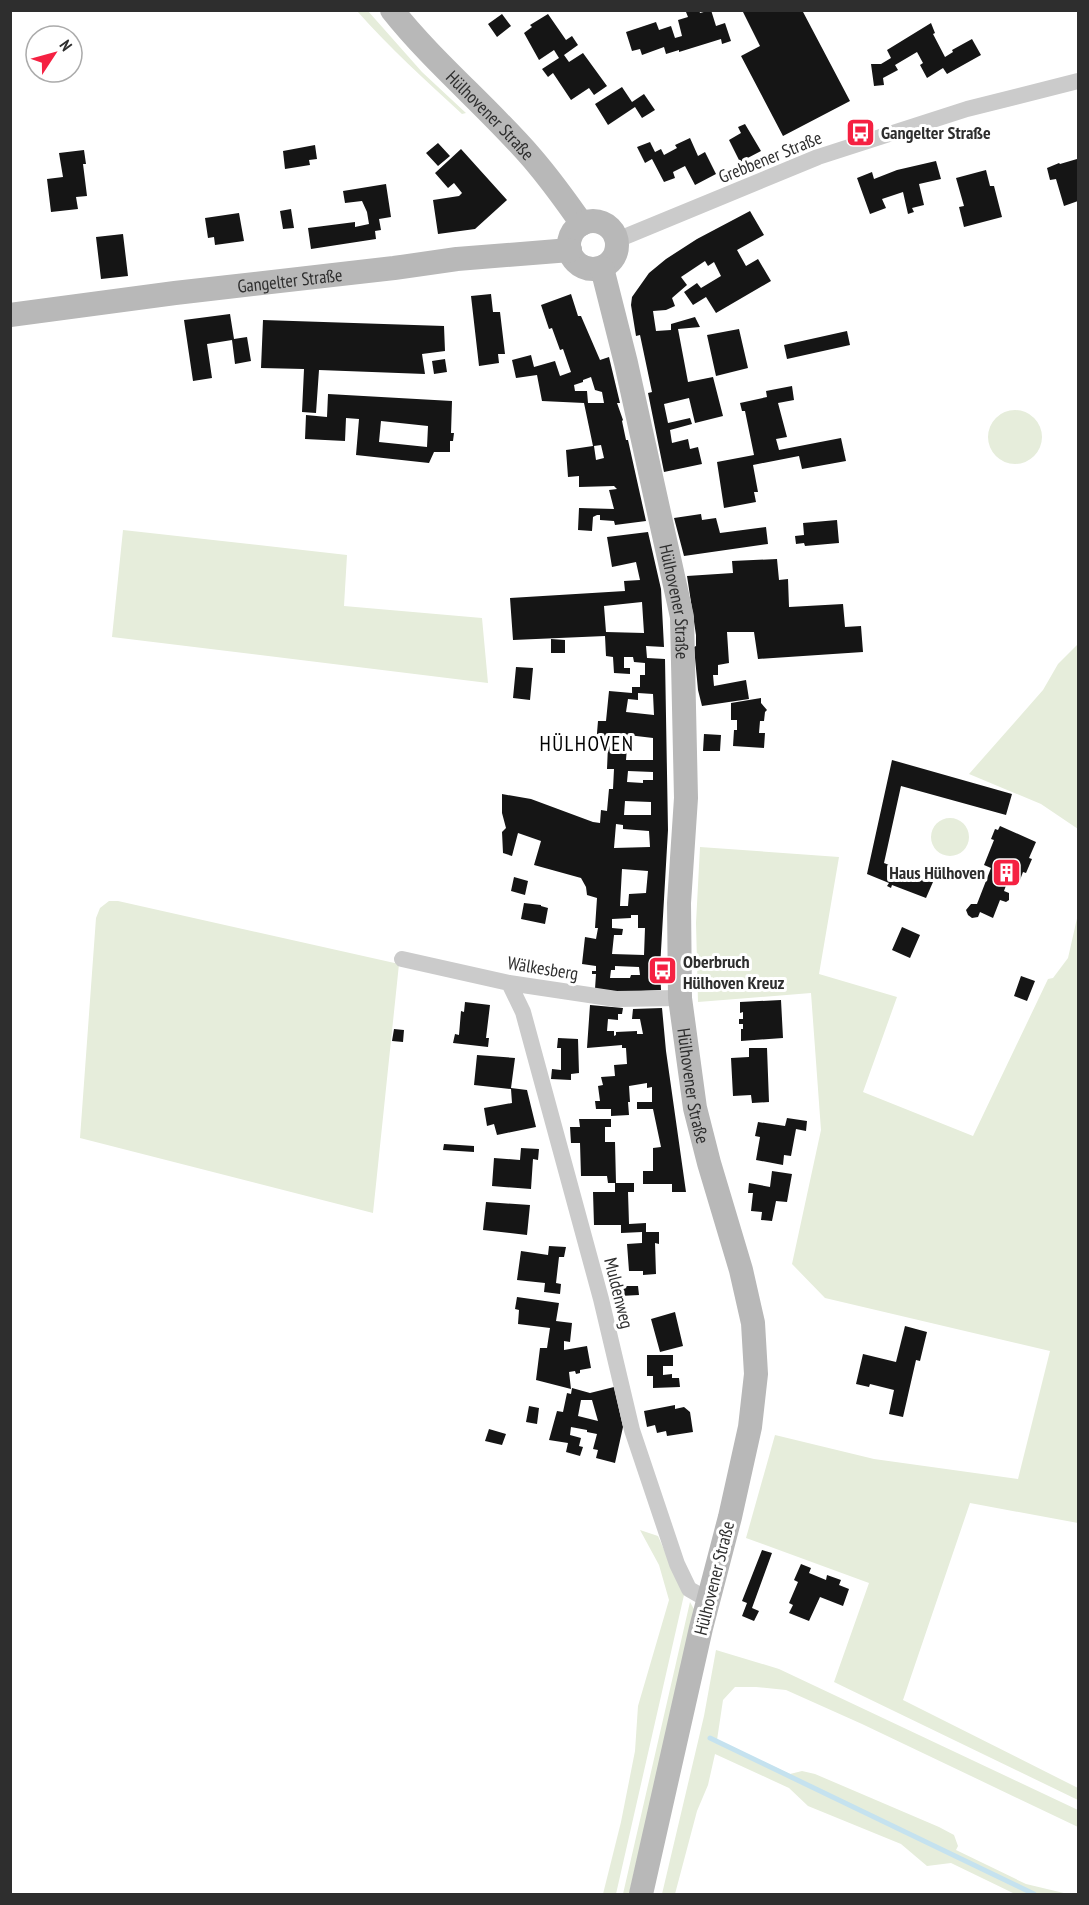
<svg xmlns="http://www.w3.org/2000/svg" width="1089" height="1905" font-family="'PT Sans Narrow',sans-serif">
<rect width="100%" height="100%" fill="#fff"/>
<path fill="#e6eddb" d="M357,11H368L422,72L466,113L462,114C425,80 390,48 357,11Z
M988 437a27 27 0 1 1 54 0a27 27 0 1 1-54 0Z
M123,530L347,555L344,606L482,618L488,683L112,637Z
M1078,644V829L1041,804L969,774L1043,690L1058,664Z
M931 837a19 19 0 1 1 38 0a19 19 0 1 1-38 0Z
M700,847L839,857L819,974L897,997L863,1092L973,1136L1048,979L1053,978L1068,958L1078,914V1523L970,1503L903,1700L1078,1788V1800L834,1682L869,1583L746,1538L775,1435L874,1459L1018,1479L1050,1351L825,1298L792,1264L821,1130L811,993L698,1002L696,923Z
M109,901H118L399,964L373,1213L80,1138L96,918L100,908Z
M640,1530L658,1536L684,1595L616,1894H603L621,1822L635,1751L638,1706L669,1600L659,1565Z
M690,1602L695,1611L629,1894H623Z
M716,1650L779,1669L1078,1810V1827L862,1724L786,1690L756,1687H735L723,1700L717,1740L790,1774L802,1771L815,1774L939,1827L954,1835L958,1846L956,1850L1026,1884L1068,1894H1015L951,1863L927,1866L901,1844L808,1806L789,1788L715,1754L708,1785L697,1811L675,1894H662L704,1716Z"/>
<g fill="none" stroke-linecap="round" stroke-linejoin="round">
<path stroke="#c5e2ef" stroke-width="5" d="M710,1738L1034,1894"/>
</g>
<path fill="#151515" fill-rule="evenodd" d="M692,10H699L700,13L711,10L716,26L725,23L731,41L722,44L721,39L679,52V50L666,54L664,47L642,55L640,49L632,51L626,32L656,22L659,30L671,26L675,38L682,36L678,20L688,17L686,12Z
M742,10H802L850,101L783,136L741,56L760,46Z
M502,14L511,26L497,37L488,24Z
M548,14L566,40L572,36L578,45L564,55L569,62L583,53L607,86L594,95L589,88L571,100L553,73L548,77L542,69L559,58L554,50L539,60L524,33L532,27L530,25Z
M931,23L935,33L933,34L945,57L953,52L952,50L972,39L981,55L947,74L943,68L927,78L920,65L923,63L917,52L895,65L898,70L883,78L884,85L874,86L871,64H881L891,58L887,50Z
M622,87L632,102L644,94L655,110L642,118L635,107L608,125L595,104Z
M745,124L761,151L740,162L729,140L741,133L738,127Z
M690,138L698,156L705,152L716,174L695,185L685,166L673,172L675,178L664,182L652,159L645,163L637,147L650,142L655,152L661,149L664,155L677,148L675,145Z
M438,143L450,156L438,166L426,153Z
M315,145L317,159L309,160L310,165L285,169L283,151Z
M461,149L507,200L475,229L438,234L433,200L459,196L462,193L454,183L448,188L435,173Z
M84,150L86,164H83L87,196L76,197L78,209L51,212L47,179L63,177L59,153Z
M1077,159L1078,201L1064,206L1056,179L1050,180L1047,168L1059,163L1060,164Z
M936,161L941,179L919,184L924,205L912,208L914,212L908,214L903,192L882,199L886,208L870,214L857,178L872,172L874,179L897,170Z
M986,170L990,186H994L1002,217L964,227L959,207L964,206L956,178Z
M386,184L391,217L379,219L381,230L375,231L376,239L311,249L308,228L355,222V227L369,224L367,212L362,201L345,203L343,191Z
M291,209L294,228L283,229L280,211Z
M750,211L764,235L737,250L746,266L758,259L771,281L716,313L706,297L693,305L684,292L697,283L701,288L721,276L714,262L708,266L705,261L681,277L687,285L672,298L675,306L666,310L653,311L656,331L671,330V324L695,317L700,327L678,329L688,382L713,377L723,416L695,423L689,398L664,404L668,423L690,418L692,424L670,430L672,443L688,439L690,449L698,447L702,464L664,472L648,393L652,392L640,335L636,336L631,305L632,297L649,273L666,259L697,239Z
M239,213L244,241L215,245L214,237L208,238L205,218Z
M123,234L128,276L101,279L96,237Z
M491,294L493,312H500L505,354H498L499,363L479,366L471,296Z
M571,294L578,316H581L600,360L609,357L620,403H617L623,420L622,421L626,440H628L646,521L615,525L614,521L600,520V515H597L593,517L592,531L578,530L579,508L614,509L609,490L617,489L614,486L579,487V476L568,477L566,450L593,446L584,403L542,401L537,375L516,378L512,360L531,355L534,367L555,361L560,376L571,372L563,349L560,350L552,328L549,329L541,305ZM591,377L595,390L602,392L604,403H588L587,391H575L574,385L583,382V380ZM601,445L604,458L596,460L594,446Z
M230,314L234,339L247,337L251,361L235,364L232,340L207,344L212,378L193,381L184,320Z
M263,320L444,326L445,351L422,354L425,374L319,370L316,413L302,412L304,369L261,368Z
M739,329L748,368L716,376L707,335Z
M847,331L850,345L787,359L784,345Z
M445,359L447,372L434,374L432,361Z
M792,386L794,400L778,403L787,437L776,439L779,450L841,438L846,461L802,469L799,456L753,465L758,492H754L756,502L724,508L717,462L754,455L745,411H742L740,403L767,397L766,391Z
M328,394L452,401L451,433H454L453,441H450V452H434L429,463L356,455L359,419L346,418L345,441L305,439L306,415L327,417ZM381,421L428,426L427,447L379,442Z
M701,514L702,520L716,518L720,533L766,527L768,544L684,556L674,518Z
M837,520L839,543L805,546L804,543L796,544L795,536L804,535L803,523Z
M648,532L661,589L664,647L646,646L647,658L665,659L668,830L660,968L661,990L621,992L595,989L596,974H592V971H596V966L582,964L585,937L596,939L598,928H595L597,898L587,895L586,887L581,878L534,865L541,841L518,833L512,856L503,853L502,832L506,828L502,813V794L531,799L593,822L600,823L601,810L607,811L609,789H613L614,769H607L608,746L596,745L598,721H606L609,691L632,693V687H640V675H645V663L634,662L633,657H624V668H630V674L614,673L613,657L606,656L605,636L513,640L510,598L625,591L624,581L640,580L636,562L612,567L607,537ZM642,602L644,633L606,632L604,606ZM638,693L653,694L654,715L626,712L628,699L638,700ZM628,735L653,738V760H626ZM628,771L653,772V780H643V783L627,782ZM625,801L651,802V815H624ZM616,824L623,825V829L649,831L650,847L614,848ZM622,869L648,871L646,893L629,894L628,906H620ZM631,915H638V928H645L644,955L612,954L614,935H622L623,929L612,928V919L631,918ZM615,966L639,967L640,975H631L630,978H610L611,970H615Z
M777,559L779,580L788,579L789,607L843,604L845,627L861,626L863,652L758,659L754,632H727L729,663L718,665V675H713L714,686L746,680L749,699L702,706L698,690L694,647L696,646V635L687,576L733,573L732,561Z
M551,639L565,640V653H551Z
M516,667L533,668L530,700L513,698Z
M761,698V703L767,710L765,712L764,721H760L759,733H765L764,748L733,746L734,730H737V720H731V703Z
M704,734L721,735L720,751H703Z
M892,760L1012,794L1006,815L901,786L884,863L933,882L926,898L892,885L891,888L887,886L889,883L867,874Z
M1000,826L1036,842L1029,858L1032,859L1026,873L1023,872L1020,880L1017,879L1015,883L1008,880L1004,891L1009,893V900L1006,902L1000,900L993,918L980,912L978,917L972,918L968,915L966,910L971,904H977L991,868L984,865L994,840L991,839L995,829L998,830Z
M514,877L528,881L525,895L511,891Z
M524,903L541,905V906L548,908L545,924L521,919Z
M902,927L920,935L910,958L892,950Z
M1021,976L1035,981L1027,1001L1014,996Z
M781,1000L783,1038L741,1041V1029H743V1024H739V1019H743V1012L740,1013V1002Z
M465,1002L490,1005L486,1038H489L488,1047L453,1043L455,1034L459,1035L461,1011L464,1012Z
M590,1005L623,1008L622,1014H618V1020L608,1019L607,1031H614V1036L616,1035V1032L637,1031V1034H643L640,1019H632L633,1009L662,1008L666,1051L686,1192H672V1184H643V1171H653V1148L661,1147L653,1109H637V1102H652V1087L647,1088V1083L629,1086L630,1102H628L629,1115L611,1116V1109H596L595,1101H600L598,1086L603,1085L601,1077L615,1076L614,1065L627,1064L626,1048H622V1045L587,1048Z
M394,1029L404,1030L403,1042L392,1041Z
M558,1038L578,1039L579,1073L571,1074V1080L551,1079L552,1069L561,1070V1048H557Z
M749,1048H767L769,1102L752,1103L751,1095L733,1096L731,1058L749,1057Z
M477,1055L515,1058L511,1088L527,1090L536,1127L497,1135L494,1124L487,1126L484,1108L512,1103L511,1089L474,1085Z
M787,1118L807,1121L806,1131L796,1129L791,1156L784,1155L783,1165L756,1160L760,1137L755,1136L758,1122L785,1126Z
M579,1119H611V1127H605V1142H615L616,1183H634V1192H628L629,1224L646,1223V1232H659V1244L655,1243L656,1274L643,1275V1271H629L627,1244L642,1243V1232L621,1233V1225H594L593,1192H615V1183H608L607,1176H581L580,1143H571L570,1127H580Z
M444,1144L474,1146V1152L443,1150Z
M521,1148L539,1149L538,1160L533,1159L531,1189L492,1186L494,1158L520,1160Z
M772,1171L792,1174L787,1202L776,1201L772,1221L761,1220L762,1212L751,1211L753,1193H748L749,1183L770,1187Z
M486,1202L530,1205L527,1235L483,1230Z
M549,1246L566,1247L564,1257H559L556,1283L561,1284L560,1294L544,1292L545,1283L517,1280L521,1251L548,1255Z
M619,1286H638L639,1295L620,1296Z
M517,1297L559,1303L556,1321L572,1323L570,1342L564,1341V1350L587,1346L591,1368L580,1370V1373L576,1374L575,1371L569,1372L571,1389L536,1380L540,1348H547L550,1328L518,1324L519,1310L515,1309Z
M675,1312L683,1346L660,1352L651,1319Z
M905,1326L927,1332L920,1361L916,1360L903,1417L889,1414L894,1390L870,1384L869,1387L856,1384L863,1354L896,1362Z
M647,1355H673V1366H663V1375L672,1374V1378H679L680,1387L653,1388V1376H647Z
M614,1387L623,1427L615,1463L596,1458L598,1450L593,1449L597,1434L587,1432V1430L571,1427L570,1435L581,1438L579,1446L583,1447L580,1456L566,1452L568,1443L549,1440L557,1411L563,1412L567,1393L571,1394L572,1388L590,1393ZM581,1400H592L598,1421L578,1416Z
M675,1405V1409L684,1407L690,1412L693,1432L667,1436L666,1431L657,1433L655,1425L647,1427L644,1411Z
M529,1406L539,1408L537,1424L526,1422Z
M489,1429L506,1434L502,1445L485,1441Z
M762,1550L772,1553L752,1608L759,1611L754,1621L742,1616L747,1603L742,1601Z
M801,1564L811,1568L809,1573L826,1580L827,1575L841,1580L839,1585L849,1589L843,1606L820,1597L809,1621L789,1613L793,1605L789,1603L798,1582L794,1580Z"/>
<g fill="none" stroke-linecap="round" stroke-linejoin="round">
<path stroke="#cbcbcb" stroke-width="16" d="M617,240L818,157L967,109L1078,81
M402,959L509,983L616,999L680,998
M509,983L523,1012L601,1299L632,1430L677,1564L689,1589L708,1600"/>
<g stroke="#b8b8b8" stroke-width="24">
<path id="s1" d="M392,10C434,63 487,106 532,158C550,179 566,201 582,224"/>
<circle cx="593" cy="245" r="24"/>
<path id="s2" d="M602,268L626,363L682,617L686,798L679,903L680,998L695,1108L709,1163L741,1270L753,1323L756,1374L750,1427L730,1517L701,1628L641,1894"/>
<path id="s3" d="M10,315L175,293L394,268L457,259L570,250"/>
</g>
</g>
<defs>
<symbol id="bus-square" viewBox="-11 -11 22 22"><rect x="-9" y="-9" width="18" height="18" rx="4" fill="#f52142" stroke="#fff"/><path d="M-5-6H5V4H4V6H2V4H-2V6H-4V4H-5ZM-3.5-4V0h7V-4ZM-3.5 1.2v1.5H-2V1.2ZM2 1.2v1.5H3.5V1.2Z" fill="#fff"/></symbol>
<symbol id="building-square" viewBox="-11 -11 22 22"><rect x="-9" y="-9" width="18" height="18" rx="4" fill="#f52142" stroke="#fff"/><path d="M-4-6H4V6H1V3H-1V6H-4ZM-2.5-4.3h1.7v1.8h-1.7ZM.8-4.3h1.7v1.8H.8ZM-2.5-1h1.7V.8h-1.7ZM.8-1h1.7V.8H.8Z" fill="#fff"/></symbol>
</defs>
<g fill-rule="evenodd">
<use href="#bus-square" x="844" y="116" width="33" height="33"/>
<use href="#building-square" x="990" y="856" width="33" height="33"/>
<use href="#bus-square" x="646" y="954" width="33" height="33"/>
</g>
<g text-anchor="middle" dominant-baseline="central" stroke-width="6" stroke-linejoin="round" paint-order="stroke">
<g font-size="18" fill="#2e2e2e" stroke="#fff">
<text stroke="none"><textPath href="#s1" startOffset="144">Hülhovener Straße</textPath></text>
<text transform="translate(770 157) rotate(-22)">Grebbener Straße</text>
<text stroke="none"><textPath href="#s3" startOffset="282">Gangelter Straße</textPath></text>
<text stroke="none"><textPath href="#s2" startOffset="342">Hülhovener Straße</textPath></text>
<text transform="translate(543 968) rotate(9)">Wälkesberg</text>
<text stroke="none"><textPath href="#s2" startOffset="828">Hülhovener Straße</textPath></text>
<text transform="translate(619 1293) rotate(76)">Muldenweg</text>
<text transform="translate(714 1578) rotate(-76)">Hülhovener Straße</text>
</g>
<g font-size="18" font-weight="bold" fill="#2e2e2e" stroke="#fff" text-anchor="start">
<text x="881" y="132">Gangelter Straße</text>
<text x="985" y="872" text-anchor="end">Haus Hülhoven</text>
<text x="683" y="961">Oberbruch<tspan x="683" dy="21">Hülhoven Kreuz</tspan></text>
</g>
<g font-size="21" letter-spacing="1.5" fill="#000" stroke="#fff">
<text x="587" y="743">HÜLHOVEN</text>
</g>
</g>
<rect width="1089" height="1905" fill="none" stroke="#2e2e2e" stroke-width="24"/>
<g transform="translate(54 54) rotate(54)"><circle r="28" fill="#ffffff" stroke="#ababab" stroke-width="1.5"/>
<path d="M0-4.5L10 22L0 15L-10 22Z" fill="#f52142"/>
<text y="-9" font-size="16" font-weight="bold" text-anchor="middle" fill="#2e2e2e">N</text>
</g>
</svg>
